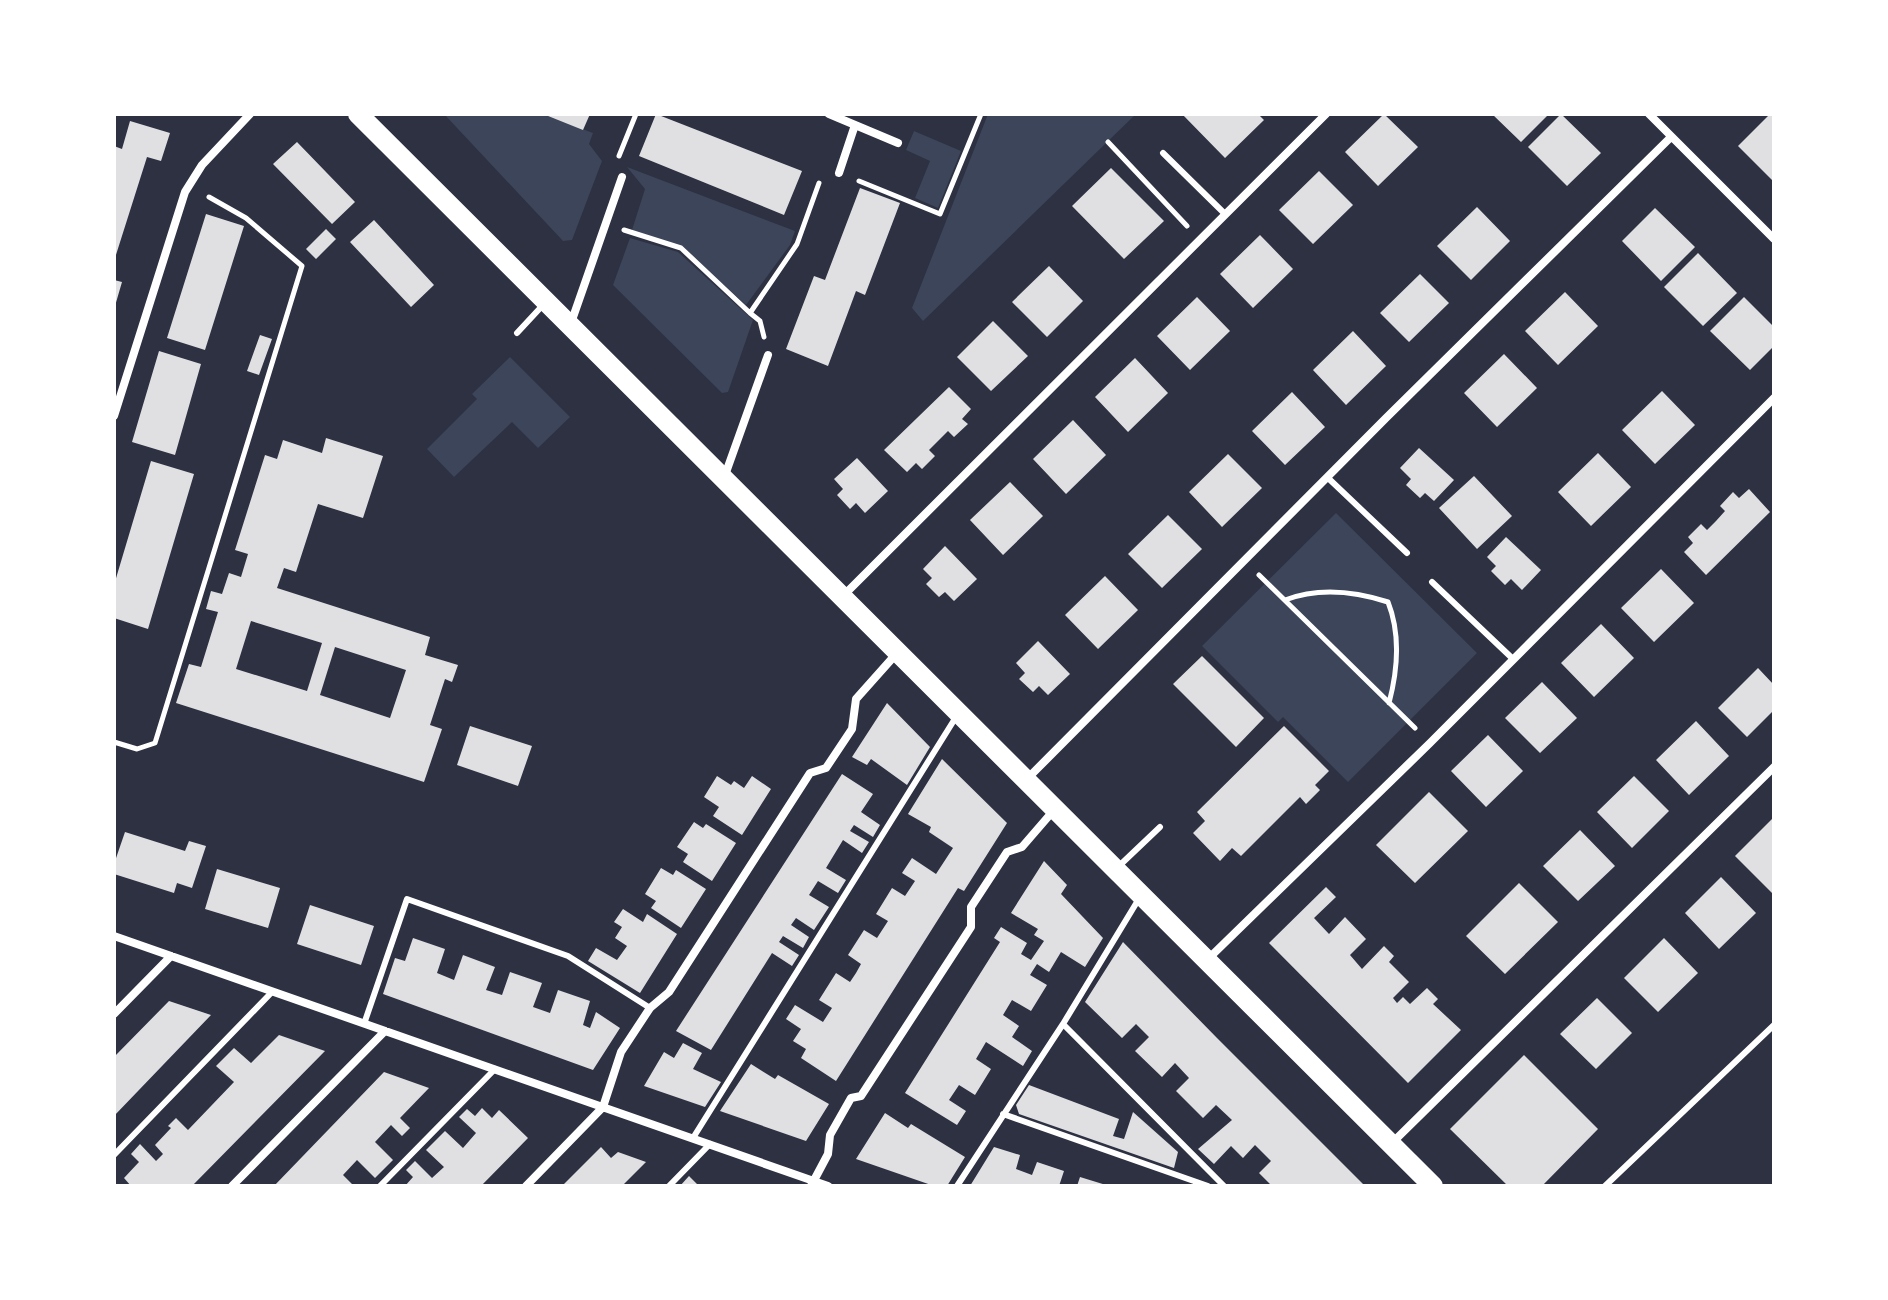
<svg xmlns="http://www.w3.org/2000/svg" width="1888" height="1300" font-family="Merriweather,serif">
<rect width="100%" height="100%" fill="#2d3142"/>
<path fill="#3c4559" d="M444,114H542L593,133L589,144L602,161L572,240L563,241Z
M988,114H1136L923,321L912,308Z
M914,131L961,151L938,208L915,198L930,161L906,150Z
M627,167L795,231L790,245L746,305L680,245L632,230L645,189Z
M630,238L678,252L753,320L728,392L722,393L613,285Z
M510,357L570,417L538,448L512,422L454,477L427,449L477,399L472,394Z
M1336,513L1477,653L1348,782L1283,717L1278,722L1202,646Z"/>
<path fill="#e0e0e3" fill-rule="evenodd" d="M543,114H590L583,130Z
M656,114L802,171L784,215L639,156Z
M1182,114H1258L1264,120L1225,158Z
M1384,114L1418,147L1378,186L1345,152Z
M1492,114H1549L1521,142Z
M1561,114L1601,153L1567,186L1528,147Z
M1770,114H1774V182L1738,146Z
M130,121L170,133L161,161L147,157L115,258L114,146L122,149Z
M297,142L355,202L332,224L273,164Z
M1111,168L1164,221L1124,259L1072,206Z
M1319,171L1353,205L1313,244L1279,210Z
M860,188L900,203L865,295L856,291L828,366L786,349L814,276L825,280Z
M1477,207L1510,241L1471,280L1437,246Z
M1655,208L1695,247L1661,281L1622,241Z
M206,214L244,226L205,350L167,338Z
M374,220L434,285L411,307L350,242Z
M326,229L336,239L316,259L306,249Z
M1260,235L1293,269L1253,308L1220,274Z
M1698,253L1737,293L1703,326L1664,287Z
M1049,266L1083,301L1047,337L1012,302Z
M1420,274L1449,303L1409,342L1380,313Z
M114,280L122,282L115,306H114Z
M1565,292L1598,326L1558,365L1525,331Z
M1197,297L1230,331L1190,370L1157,336Z
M1744,297L1774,327V346L1750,370L1710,331Z
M993,321L1028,356L991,391L957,357Z
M1353,331L1386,366L1346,405L1313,370Z
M260,335L272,339L259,375L247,371Z
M159,351L201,364L175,455L132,442Z
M1504,354L1537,388L1497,427L1464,393Z
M1135,358L1168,393L1128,432L1095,397Z
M949,387L971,409L962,419L968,424L954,437L948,431L929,450L935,456L922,469L916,463L907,472L884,450Z
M1662,391L1695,425L1655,464L1622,430Z
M1292,392L1325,427L1285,465L1252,431Z
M1073,420L1106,455L1066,494L1033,459Z
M326,438L383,456L363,518L318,504L296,572L284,568L277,588L430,637L425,655L458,665L452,682L445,679L430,725L442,729L424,782L176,703L189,664L201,667L218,612L206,609L211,591L222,594L229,573L241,577L248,554L235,550L265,455L277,459L283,440L322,453ZM251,621L322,643L307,691L236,669ZM335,647L406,670L390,718L320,695Z
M1419,448L1454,480L1434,501L1425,493L1420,498L1406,485L1411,479L1400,468Z
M1598,453L1631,487L1591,526L1558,492Z
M1228,454L1262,488L1222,527L1189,492Z
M857,458L888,491L865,513L856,503L850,509L837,495L843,489L834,479Z
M151,461L194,474L148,629L114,618V585Z
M1474,476L1512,516L1477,549L1439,508Z
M1010,482L1043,516L1003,555L970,520Z
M1749,489L1770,512L1706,575L1684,552L1693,543L1688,537L1701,524L1707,530L1716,521L1725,511L1720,506L1733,492L1739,498Z
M1168,515L1202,549L1162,588L1128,554Z
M1506,537L1541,570L1522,590L1511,579L1505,585L1491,571L1496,566L1487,557Z
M945,546L977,579L954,601L945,592L939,597L926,584L932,578L923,569Z
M1661,569L1694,603L1654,642L1621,608Z
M1105,576L1138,610L1098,649L1065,615Z
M1601,624L1634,658L1594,697L1561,663Z
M1038,641L1070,674L1048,695L1039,686L1033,692L1019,679L1025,673L1016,663Z
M1202,656L1264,718L1236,747L1173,684Z
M1758,668L1774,685V710L1747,737L1718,708Z
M1542,682L1577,718L1540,753L1505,718Z
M887,703L930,747L907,785L871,759L867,765L852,757Z
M1696,721L1729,756L1689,795L1656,760Z
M470,726L532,746L518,786L457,765Z
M1284,726L1329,771L1315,785L1320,790L1306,804L1300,797L1241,856L1232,848L1220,861L1193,833L1205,821L1197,812Z
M1488,735L1523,771L1486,807L1451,771Z
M942,759L1007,823L964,891L958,888L836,1081L801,1058L806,1049L793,1041L801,1029L786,1019L795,1005L823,1022L832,1008L819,1000L836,973L850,982L856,973L861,964L848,955L864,930L877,938L888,921L876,914L892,888L905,896L915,881L902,873L912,858L936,874L953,848L929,832L931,827L908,814Z
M842,774L873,794L861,812L880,825L873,837L854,825L850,831L869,842L862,853L843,840L826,868L846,880L838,893L818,881L809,895L829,907L814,930L796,918L791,925L809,937L803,948L783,936L779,942L799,955L792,966L772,953L711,1050L676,1031Z
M717,776L731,785L734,781L744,788L752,776L771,789L742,835L713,816L719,807L704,797Z
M1634,776L1669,811L1632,848L1597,812Z
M1429,792L1468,831L1415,883L1376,845Z
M1774,817V895L1735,856Z
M694,822L703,828L706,824L736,843L712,881L683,862L688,854L677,847Z
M1580,830L1615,866L1578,901L1543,866Z
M125,832L185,851L189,841L206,846L192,888L177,883L174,893L114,874V864Z
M1044,861L1067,885L1061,894L1103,938L1085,967L1061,952L1049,972L1037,964L1030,975L1047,985L1031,1011L1012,1000L1003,1015L1019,1026L1012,1037L1032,1051L1023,1066L986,1042L976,1059L991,1069L975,1095L959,1085L949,1100L966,1111L957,1125L905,1093L1000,942L994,938L1001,927L1027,943L1021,954L1031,960L1044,941L1034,935L1038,929L1011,913Z
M661,868L673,875L676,870L706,889L681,928L651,908L656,901L645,894Z
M217,869L280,888L268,928L205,909Z
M1721,877L1756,913L1719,949L1685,913Z
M1519,883L1558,922L1505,974L1466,936Z
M1326,887L1336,897L1314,918L1329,934L1345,917L1366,939L1350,955L1362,969L1384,946L1394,956L1389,962L1409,982L1393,998L1397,1003L1403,997L1410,1004L1427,988L1438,999L1433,1004L1461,1030L1408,1083L1269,943Z
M310,905L374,926L361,965L297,944Z
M623,909L643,922L647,914L677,934L640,993L588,961L596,948L617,960L627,946L615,938L622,927L614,922Z
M413,938L445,949L437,973L454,980L463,955L495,967L486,990L502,995L510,972L542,983L533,1007L550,1013L558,990L590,1001L583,1025L590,1028L596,1012L620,1028L593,1070L383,994L395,958L405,961Z
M1664,938L1698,973L1658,1012L1624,978Z
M1123,942L1217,1038L1365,1186H1272L1259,1173L1271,1161L1255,1145L1243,1158L1231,1146L1214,1164L1198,1149L1232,1120L1216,1105L1203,1118L1176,1091L1189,1078L1175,1063L1162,1077L1135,1051L1149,1037L1136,1024L1122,1038L1085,1002Z
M1597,998L1632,1033L1596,1069L1560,1034Z
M169,1001L211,1015L114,1116V1057Z
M279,1035L325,1051L192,1186H131L124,1178L139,1162L131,1154L140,1144L156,1161L163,1154L155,1145L171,1128L168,1126L176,1118L188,1130L234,1082L216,1066L234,1048L251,1063Z
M683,1043L702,1053L693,1069L721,1082L705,1107L644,1086L664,1052L674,1058Z
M1524,1055L1598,1129L1542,1186H1508L1450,1129Z
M751,1064L775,1079L778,1075L829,1104L806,1141L720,1111Z
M384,1072L429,1088L400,1118L410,1128L402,1136L391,1125L375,1142L393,1160L375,1178L357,1160L343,1175L354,1186H274Z
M1029,1085L1119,1119L1113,1136L1124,1139L1133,1112L1178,1152L1174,1168L1019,1114L1016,1105Z
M482,1108L492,1118L499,1110L528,1138L481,1186H405L413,1177L406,1170L415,1161L432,1178L444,1167L426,1150L445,1131L463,1148L476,1133L459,1117L467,1109L475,1116Z
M885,1113L908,1128L911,1124L965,1157L947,1186H934L856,1159Z
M601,1147L611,1158L618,1152L646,1162L622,1186H562Z
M994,1147L1020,1155L1016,1169L1032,1175L1037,1162L1064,1171L1059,1186H970Z
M689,1176L699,1186H680Z
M1080,1177L1106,1185V1186H1077Z"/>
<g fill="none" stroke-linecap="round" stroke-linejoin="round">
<path stroke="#fff" stroke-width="5" d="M1108,142L1187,226
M619,156L636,114
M859,181L940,214L981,114
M624,230L681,248L750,313
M764,337L760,321L750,313L797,244L819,183
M1259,575L1415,728
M1285,600C1319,587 1354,591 1388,602C1401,635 1398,669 1389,703
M114,742L137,749L155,743L302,266L246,218L209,197"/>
<path stroke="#fff" stroke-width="6" d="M1163,153L1224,213
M517,333L543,305
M1327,477L1407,553
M1432,582L1513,659
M1119,866L1160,827
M364,1024L407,899L568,956L650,1008
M1063,1024L1140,897
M1003,1114L1208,1186
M693,1138L956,717
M114,1155L272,992
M380,1186L495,1069
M669,1186L710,1144
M957,1186L1063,1024L1224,1186
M1605,1186L1774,1025"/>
<path stroke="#fff" stroke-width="8" d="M829,114L898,143
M1649,114L1774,239
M839,173L855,125
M571,323L622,177
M114,416L185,192L202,165L250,114
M724,478L768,355
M843,596L1326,114
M1026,780L1386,418L1671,137
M114,936L828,1186
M1206,961L1430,743L1774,398
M114,1014L171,956
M1392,1143L1774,767
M232,1186L385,1031
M526,1186L603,1107L621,1052L650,1008L669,992L810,773L826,768L852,729L856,699L897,653
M811,1186L828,1154L830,1135L851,1098L861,1096L971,927V907L1007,852L1022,847L1054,810"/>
<path stroke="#fff" stroke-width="20" d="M358,114L1433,1186"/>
</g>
<rect width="1888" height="1300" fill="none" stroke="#ffffff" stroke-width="232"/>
</svg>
